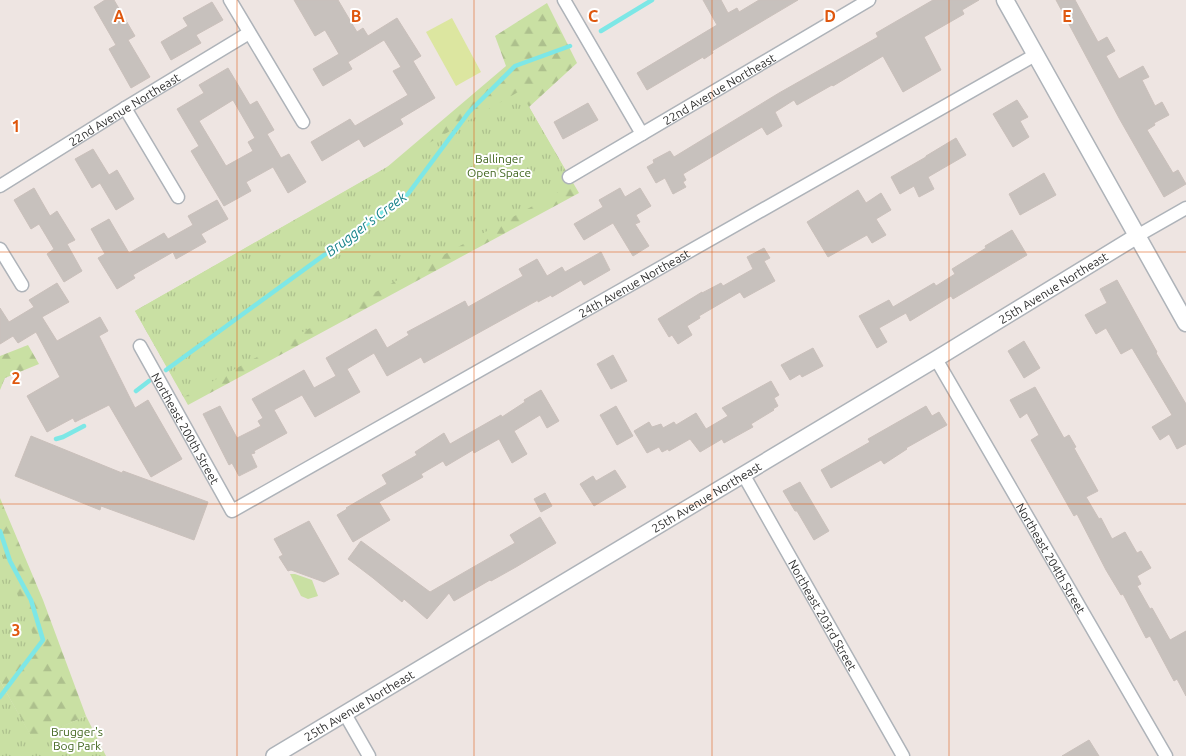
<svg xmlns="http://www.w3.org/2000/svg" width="1186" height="756" font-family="Ubuntu,sans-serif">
<defs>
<pattern id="forest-firs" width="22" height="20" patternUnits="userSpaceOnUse" patternTransform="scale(1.25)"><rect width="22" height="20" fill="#c9e0a3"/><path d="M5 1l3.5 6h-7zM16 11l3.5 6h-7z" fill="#adc08d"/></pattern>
<pattern id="park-tufts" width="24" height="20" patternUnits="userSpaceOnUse" patternTransform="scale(1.25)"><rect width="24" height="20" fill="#c9e0a3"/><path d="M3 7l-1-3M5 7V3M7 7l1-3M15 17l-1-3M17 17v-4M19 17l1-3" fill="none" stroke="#adc08d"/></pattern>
</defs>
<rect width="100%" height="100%" fill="#eee5e2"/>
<path fill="#c9e0a3" d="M290,574H295L312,580L318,596L308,599L301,596Z"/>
<path fill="url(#forest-firs)" d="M547,3L577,63L529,107L579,193L188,405L135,311L386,168L506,66L495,36Z
M28,345L39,364L5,378L0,390V356Z
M0,498L43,600L86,716L33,740L0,681Z"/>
<path fill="url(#park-tufts)" d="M520,91L573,184L184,397L135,311Z
M0,547L35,640L0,669Z
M0,681L33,739L86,716L106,756H0Z"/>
<path fill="#dce6a0" d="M452,18L481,72L456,86L426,32Z"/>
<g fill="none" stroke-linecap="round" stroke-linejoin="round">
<path stroke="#7de7e6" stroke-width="4.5" d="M601,31L652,0
M166,370L408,194L469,112L515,66L570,46
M136,391L149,381
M56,439L63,437L84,426
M0,531L10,561L31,600L43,640L0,697"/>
</g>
<path fill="#c7c1bd" stroke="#cac0bb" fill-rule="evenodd" d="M105,0H114L135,36L128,40L150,77L131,88L109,49L116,45L94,7Z
M294,0H338L357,32L363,28L368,36L397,18L421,56L413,61L435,98L400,119L403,124L364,147L359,139L322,161L311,142L350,119L355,126L408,95L393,71L401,67L384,40L348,62L352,69L323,86L313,69L339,54L325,30L315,36Z
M703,0H721L728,13L737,8L739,12L759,0H798L712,51L713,53L704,59L703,57L647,90L637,73L717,25Z
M933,0H979L962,10L964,14L924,37L941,70L903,92L883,56L833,86L832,85L797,105L794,100L775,112L782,126L767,135L762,127L683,174L686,180L683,182L686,187L673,194L665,178L656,183L647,167L654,163L653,160L670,151L674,157L779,93L878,37L876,33Z
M1056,0H1075L1098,42L1107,37L1115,51L1106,56L1119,79L1143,66L1149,77L1142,80L1155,106L1162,102L1169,115L1154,123L1155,125L1147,130L1173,173L1178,170L1186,184L1164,197L1119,118Z
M212,2L223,20L196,35L201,43L171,60L161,42L188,26L183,18Z
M228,68L250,105L257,101L274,130L267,134L281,158L289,154L306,182L288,193L273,167L246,182L251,191L224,206L191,151L199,146L177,109L204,93L199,85ZM233,100L255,138L248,142L253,151L226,166L199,121Z
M1017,100L1028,117L1020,121L1029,137L1013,147L993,114Z
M588,103L598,120L563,139L554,122Z
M956,138L966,155L928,177L934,189L919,197L914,186L900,194L891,177L926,157V156Z
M93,149L109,175L117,170L134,199L116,210L100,183L92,188L75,159Z
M1044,173L1056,195L1020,215L1009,194Z
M34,188L50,216L57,211L75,240L67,244L82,271L64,282L47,254L54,249L39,224L31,229L14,200Z
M620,188L625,197L640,188L651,206L636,215L640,222L635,224L649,246L633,256L613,223L584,240L574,224L603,207L599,200Z
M858,190L866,203L881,193L891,210L876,219L886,235L872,243L867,235L828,257L807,222Z
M217,200L228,219L201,234L206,242L176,259L173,252L133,275L135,278L117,289L98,258L105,254L91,229L109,219L129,253L164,233L168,239L193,225L188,216Z
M1012,230L1027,255L953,299L951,296L910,321L906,313L879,328L887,342L877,348L859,316L889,300L893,307L934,283L936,286L955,274L952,269L986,248L985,246Z
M764,248L770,258L764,261L775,281L744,298L740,292L699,316L700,318L687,326L692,335L678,344L672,335L669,337L658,319L702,292V293L721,283L723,286L753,269L747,257Z
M601,252L610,270L584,285L581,280L552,297L551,295L538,302V300L424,363L421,357L387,376L374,353L357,363L347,369L360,392L315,417L302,395L274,410L287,433L254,451L255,453L251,454L257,467L239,476L232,463L229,465L203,414L220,406L237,438L261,426L258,421L263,418L252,399L304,370L314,388L336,376L326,358L376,329L387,348L409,335L407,332L465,301L468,307L523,276L519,269L537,259L547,276L562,267L565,272Z
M1117,280L1157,352L1156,353L1186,404V444L1177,449L1169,434L1160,440L1152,427L1172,415L1132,348L1121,354L1106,328L1096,334L1085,315L1107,303L1100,289Z
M57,283L69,302L42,317L57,341L100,317L108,331L99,336L135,408L148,400L182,459L151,477L109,405L75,422L73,418L47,432L27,396L60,377L36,332L18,343L13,336L0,344V308L9,322L34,307L29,300Z
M1024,341L1040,368L1024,378L1008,351Z
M813,348L823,366L802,377L800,374L790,380L781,365Z
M613,355L627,381L611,389L597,364Z
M771,381L779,395L774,398L778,406L773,409L774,410L751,424L753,427L724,443L722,439L700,452L690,439L669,451L668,449L662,452L659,447L647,453L634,431L649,422L652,427L661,424L663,428L674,422L676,425L696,413L706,429L728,416L722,408Z
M1035,387L1064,438L1069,435L1076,447L1074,448L1098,491L1086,497L1099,519L1101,518L1112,539L1125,532L1137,553L1141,551L1151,568L1137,576L1141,584L1137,586L1150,609L1152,608L1170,640L1186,631V696L1177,679L1174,681L1150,636L1146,638L1123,594L1121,595L1106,570L1077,514L1074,516L1031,440L1039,435L1027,413L1020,418L1010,400Z
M541,390L559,421L547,428L540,415L514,431L527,454L512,463L499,439L474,453L473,450L446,466L443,461L421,474L423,477L379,502L390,520L353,542L337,515L347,509L346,508L387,484L382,475L417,455L415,452L444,433L450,444L501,415L502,417L525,402L524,400Z
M616,406L633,436L617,445L600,415Z
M926,406L932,416L939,412L947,425L906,448L907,449L884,464L881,460L831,488L821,470L870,442L868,439Z
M31,436L122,473L123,471L208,502L194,540L101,506L100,510L15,476Z
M615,470L626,487L594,506L580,484L593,476L596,481Z
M800,482L829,531L814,540L797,511H795L783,491Z
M545,493L552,506L541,512L534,499Z
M540,517L556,543L516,567L491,581L490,580L454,601L449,593L427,619L404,599L402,602L373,578L348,559L361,541L430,592L515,543L510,535Z
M309,521L339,574L324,582L291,570L288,571L279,557L283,555L274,539Z
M1089,740L1099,756H1062Z"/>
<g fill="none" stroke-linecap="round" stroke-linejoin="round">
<defs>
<g id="minor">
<path d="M230,0L303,122"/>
<path d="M564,0L642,134"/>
<path d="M125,108L178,197"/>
<path id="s1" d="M569,177L869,0"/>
<path id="s2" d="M0,186L125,108L249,33"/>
<path d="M1137,236L1186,208"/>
<path d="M0,249L22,285"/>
<path id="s3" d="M140,346L232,511L1035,55"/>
<path id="s4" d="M936,359L1166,756"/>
<path id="s5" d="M743,474L903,756"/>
<path d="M345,714L369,756"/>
</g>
<g id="tertiary">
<path id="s6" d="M274,756L936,359L1137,236"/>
</g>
<path id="secondary" d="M1005,0L1186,323"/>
</defs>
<use href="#minor" stroke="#aeb3b9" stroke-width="15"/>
<use href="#tertiary" stroke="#aeb3b9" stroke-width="18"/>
<use href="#secondary" stroke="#aeb3b9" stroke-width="19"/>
<use href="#minor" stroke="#fff" stroke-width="12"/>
<use href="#tertiary" stroke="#fff" stroke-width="15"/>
<use href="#secondary" stroke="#fff" stroke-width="16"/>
</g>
<path fill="none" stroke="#df570e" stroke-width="1" stroke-opacity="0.55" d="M237,0V756M474,0V756M712,0V756M949,0V756M0,252H1186M0,504H1186"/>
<g text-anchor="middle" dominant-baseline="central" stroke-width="4" stroke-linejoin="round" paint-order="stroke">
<g font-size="12" fill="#2e2e2e" stroke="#fff">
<text stroke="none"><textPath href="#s1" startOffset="174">22nd Avenue Northeast</textPath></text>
<text stroke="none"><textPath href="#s2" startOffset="146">22nd Avenue Northeast</textPath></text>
<text stroke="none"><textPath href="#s3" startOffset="651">24th Avenue Northeast</textPath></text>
<text stroke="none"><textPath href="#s6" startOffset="909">25th Avenue Northeast</textPath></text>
<text stroke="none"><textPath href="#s3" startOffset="94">Northeast 200th Street</textPath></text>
<text stroke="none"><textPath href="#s6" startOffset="504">25th Avenue Northeast</textPath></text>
<text stroke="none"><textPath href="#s4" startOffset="230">Northeast 204th Street</textPath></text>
<text stroke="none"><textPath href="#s5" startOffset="162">Northeast 203rd Street</textPath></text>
<text stroke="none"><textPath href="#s6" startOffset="99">25th Avenue Northeast</textPath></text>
</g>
<g font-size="12" fill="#436821" stroke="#fff">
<text x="499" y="158">Ballinger<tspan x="499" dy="14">Open Space</tspan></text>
<text x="77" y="731">Brugger's<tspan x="77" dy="14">Bog Park</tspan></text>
</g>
<g font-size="14" font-style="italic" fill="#17838a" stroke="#fff">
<text transform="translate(366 224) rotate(-37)">Brugger's Creek</text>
</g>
</g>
<g font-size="16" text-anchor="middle" font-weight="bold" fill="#df570e" stroke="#fff" stroke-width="4" stroke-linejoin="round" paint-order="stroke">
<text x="119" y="22">A</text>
<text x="356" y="22">B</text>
<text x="593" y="22">C</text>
<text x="830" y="22">D</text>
<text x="1067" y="22">E</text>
<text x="16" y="132">1</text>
<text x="16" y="384">2</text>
<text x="16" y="636">3</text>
</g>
</svg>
